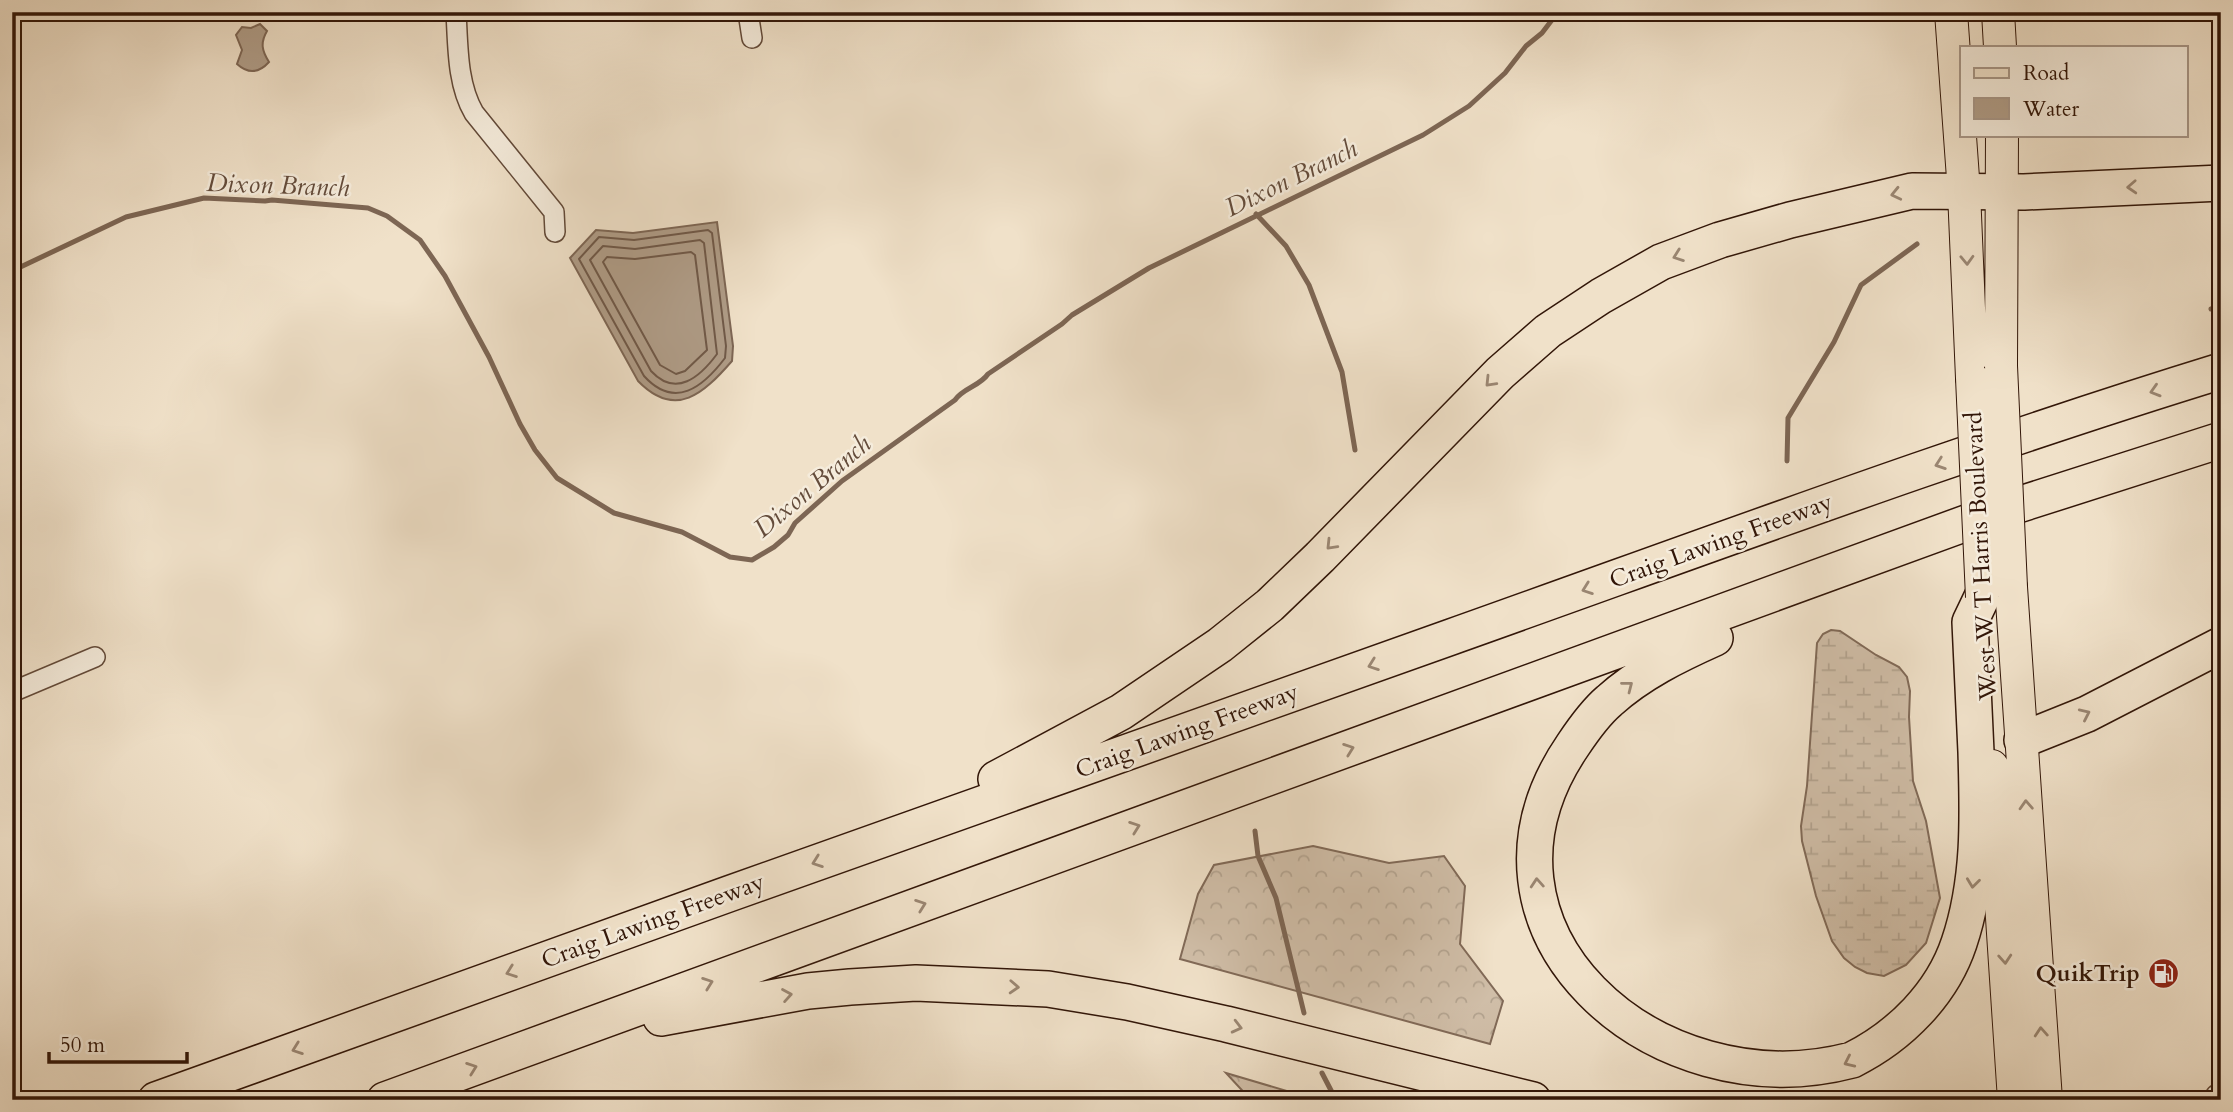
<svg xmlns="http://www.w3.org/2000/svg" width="2233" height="1112" font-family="Cardo,serif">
<defs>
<pattern id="forest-crowns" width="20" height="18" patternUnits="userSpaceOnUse" patternTransform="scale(1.75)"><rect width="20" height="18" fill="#d0bea8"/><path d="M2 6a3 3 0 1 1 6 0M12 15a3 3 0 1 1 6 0" fill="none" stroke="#b3a38f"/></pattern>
<pattern id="wetland-marsh" width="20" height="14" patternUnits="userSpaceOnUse" patternTransform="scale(1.75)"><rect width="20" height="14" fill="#d0bea8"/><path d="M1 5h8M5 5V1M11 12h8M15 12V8" fill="none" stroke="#b3a38f"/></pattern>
</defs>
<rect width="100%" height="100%" fill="#f0e1c9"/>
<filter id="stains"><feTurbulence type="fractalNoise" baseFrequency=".00286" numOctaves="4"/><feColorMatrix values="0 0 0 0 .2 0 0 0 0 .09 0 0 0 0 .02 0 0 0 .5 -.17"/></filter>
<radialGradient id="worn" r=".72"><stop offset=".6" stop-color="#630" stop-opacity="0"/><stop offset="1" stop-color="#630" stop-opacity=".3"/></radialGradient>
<path fill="url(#forest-crowns)" stroke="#816a58" stroke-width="2" d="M1313,846L1389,863L1444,856L1465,886L1460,944L1503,1001L1490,1044L1180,959L1198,894L1214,865Z
M1226,1073L1317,1100H1251Z"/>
<path fill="url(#wetland-marsh)" stroke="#816a58" stroke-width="2" d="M1831,630L1840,631L1876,655L1899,667L1907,677L1910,691L1909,717L1913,781L1926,821L1940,898L1926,943L1906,965L1884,976L1867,973L1855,967L1844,958L1832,941L1816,896L1802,841L1801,826L1807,786L1817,643L1823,634Z"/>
<path fill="#af9c87" stroke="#7d6654" stroke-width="2" d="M260,24L267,31C260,43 262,51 269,62C259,73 248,74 237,64L242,50L236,35L242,27L251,28Z
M717,222L733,346L732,361C704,393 676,420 638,381L570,258L596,230L633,233Z"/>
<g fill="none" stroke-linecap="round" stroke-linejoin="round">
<path stroke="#705948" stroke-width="2" d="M708,230L712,233L726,346L725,358C703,387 675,410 644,376L579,259L599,237L634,240Z
M700,240L704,243L717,354C700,377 676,398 651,371L590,260L603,246L635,249Z
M691,252L695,255L707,350L685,371L676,374L660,365L603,262L607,257L635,259Z"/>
<path stroke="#7d6654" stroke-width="5" d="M1256,214L1286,246L1309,285L1342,372L1355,450
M12,271L126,217L204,198L265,201L272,200L368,208L387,216L420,240L445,276L489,357L520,424L535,450L557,478L614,513L682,532L730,557L752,560L774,547L788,535L795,523L842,481L955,400C963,388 980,386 988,374L1062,324L1072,315L1149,268L1423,135L1469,106L1505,73L1526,46L1542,33L1558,12
M2211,309L2221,306
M1787,461L1788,418L1834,342L1861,285L1917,244
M1255,831L1258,856L1276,898L1304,1013
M1322,1073L1336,1100"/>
<defs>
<path id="minor" d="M456,12C458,46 457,84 474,113L554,212L555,232
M748,12L752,38
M12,692L95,657
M2216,1095H2221"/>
<path id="primary" d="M1951,12L1964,192L1972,378
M1998,12L2000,47
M2001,366L2002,135
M2011,587L2046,1100
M1992,766L2014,1100"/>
<path id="motorway" d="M1715,638C1677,655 1640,673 1609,701C1595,713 1583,730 1573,745C1447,929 1655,1112 1852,1060C1900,1036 1942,994 1959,943C1980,881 1978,817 1976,752C1974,709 1972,665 1970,622L1982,597
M2022,740L2087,714L2221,645
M996,779L1121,712L1220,645L1270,605L1320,557L1500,373L1548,331L1601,296L1661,262L1720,240L1790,220L1912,191L2024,192L2221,183
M661,1018L808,991L850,987L916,983L1048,989L1127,1002L1226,1024L1533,1100
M156,1100C587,944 1019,790 1451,637C1707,546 1961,451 2221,371
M385,1100L2002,510L2221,440"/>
</defs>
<use href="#minor" stroke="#624938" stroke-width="22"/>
<use href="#primary" stroke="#321608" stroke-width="34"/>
<use href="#motorway" stroke="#321608" stroke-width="38"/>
<use href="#minor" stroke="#f5ecdc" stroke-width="19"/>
<use href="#primary" stroke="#f0e1c9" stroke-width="32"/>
<use href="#motorway" stroke="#f0e1c9" stroke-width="35"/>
<defs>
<path id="primary-bridge" d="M2001,366L2011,587
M1972,378L1982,597"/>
</defs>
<use href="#primary-bridge" stroke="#321608" stroke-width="34" stroke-linecap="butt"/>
<use href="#primary-bridge" stroke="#f0e1c9" stroke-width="32"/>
</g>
<defs><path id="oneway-chevron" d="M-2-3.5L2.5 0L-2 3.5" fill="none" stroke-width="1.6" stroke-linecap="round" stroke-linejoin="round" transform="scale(1.75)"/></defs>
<g stroke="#9a8672">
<use href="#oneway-chevron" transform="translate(2132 187) rotate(177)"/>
<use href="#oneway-chevron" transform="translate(1896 194) rotate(167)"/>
<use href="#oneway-chevron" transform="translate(1678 256) rotate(160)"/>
<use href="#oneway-chevron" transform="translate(1967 260) rotate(88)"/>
<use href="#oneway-chevron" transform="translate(1490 382) rotate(134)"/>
<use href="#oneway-chevron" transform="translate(2155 391) rotate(163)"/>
<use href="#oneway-chevron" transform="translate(1940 464) rotate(161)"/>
<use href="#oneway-chevron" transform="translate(1331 545) rotate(134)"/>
<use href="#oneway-chevron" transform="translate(1587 589) rotate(160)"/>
<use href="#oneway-chevron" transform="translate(1373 665) rotate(160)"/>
<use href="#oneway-chevron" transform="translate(1628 686) rotate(-38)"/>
<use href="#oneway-chevron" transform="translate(2085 714) rotate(-25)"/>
<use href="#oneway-chevron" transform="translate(1349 749) rotate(-20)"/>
<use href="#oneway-chevron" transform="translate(2026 805) rotate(-93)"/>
<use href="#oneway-chevron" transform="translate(1135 827) rotate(-20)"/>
<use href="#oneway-chevron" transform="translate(817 862) rotate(160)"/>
<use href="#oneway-chevron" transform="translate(1537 883) rotate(-94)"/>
<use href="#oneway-chevron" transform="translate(1973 883) rotate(97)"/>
<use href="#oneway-chevron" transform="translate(921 905) rotate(-20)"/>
<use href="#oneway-chevron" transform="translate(2005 959) rotate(86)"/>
<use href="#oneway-chevron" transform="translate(511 972) rotate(160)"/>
<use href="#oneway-chevron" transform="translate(708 983) rotate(-20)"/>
<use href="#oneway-chevron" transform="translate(1014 987) rotate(3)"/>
<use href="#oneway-chevron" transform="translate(787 995) rotate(-10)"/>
<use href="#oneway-chevron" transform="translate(1237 1027) rotate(14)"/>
<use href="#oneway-chevron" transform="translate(2041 1032) rotate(-94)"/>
<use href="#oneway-chevron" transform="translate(297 1049) rotate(160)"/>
<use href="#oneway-chevron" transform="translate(1849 1062) rotate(155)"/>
<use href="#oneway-chevron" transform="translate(472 1068) rotate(-20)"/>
</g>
<defs>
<symbol id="fuel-disc" viewBox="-11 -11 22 22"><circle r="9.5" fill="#8f2418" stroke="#f5ecdc"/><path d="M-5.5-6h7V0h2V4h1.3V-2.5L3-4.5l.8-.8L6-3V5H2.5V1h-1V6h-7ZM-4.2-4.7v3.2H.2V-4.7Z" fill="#fff"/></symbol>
</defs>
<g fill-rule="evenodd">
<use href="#fuel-disc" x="2146" y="956" width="35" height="35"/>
</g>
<g text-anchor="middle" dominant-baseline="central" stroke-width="5" stroke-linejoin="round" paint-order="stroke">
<g font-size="24" fill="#321608" stroke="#f5ecdc">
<text transform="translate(1721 541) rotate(-20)">Craig Lawing Freeway</text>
<text transform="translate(1981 556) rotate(-93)">West W T Harris Boulevard</text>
<text transform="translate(1187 731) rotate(-20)">Craig Lawing Freeway</text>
<text transform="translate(653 921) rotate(-20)">Craig Lawing Freeway</text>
</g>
<g font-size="24" font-weight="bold" fill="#321608" stroke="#f5ecdc" text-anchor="end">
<text x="2140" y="973">QuikTrip</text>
</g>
<g font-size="26" font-style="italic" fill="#644c3b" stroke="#f5ecdc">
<text transform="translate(1291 178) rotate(-26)">Dixon Branch</text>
<text transform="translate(278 185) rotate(2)">Dixon Branch</text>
<text transform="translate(812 486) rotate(-40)">Dixon Branch</text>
</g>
</g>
<rect width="2233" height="1112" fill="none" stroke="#f0e1c9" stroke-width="42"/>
<rect x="14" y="14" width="2205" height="1084" fill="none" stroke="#321608" stroke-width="3.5"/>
<rect x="21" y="21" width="2191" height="1070" fill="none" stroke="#321608" stroke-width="2"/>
<rect x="1960" y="46" width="228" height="91" fill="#f5ecdc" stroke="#a79687" stroke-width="2"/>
<rect x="1974" y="68" width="35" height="10" fill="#f0e1c9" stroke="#a79687" stroke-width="2"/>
<text x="2023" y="80" font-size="21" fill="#321608">Road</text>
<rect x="1974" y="98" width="35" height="21" fill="#af9c87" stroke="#a79687" stroke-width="2"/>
<text x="2023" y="116" font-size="21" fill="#321608">Water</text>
<path d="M49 1052v10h138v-10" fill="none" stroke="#321608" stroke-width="3.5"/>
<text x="60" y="1052" font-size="21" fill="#321608" stroke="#f5ecdc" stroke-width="5" paint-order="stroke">50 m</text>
<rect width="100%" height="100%" filter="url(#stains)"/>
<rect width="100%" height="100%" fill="url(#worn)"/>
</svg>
